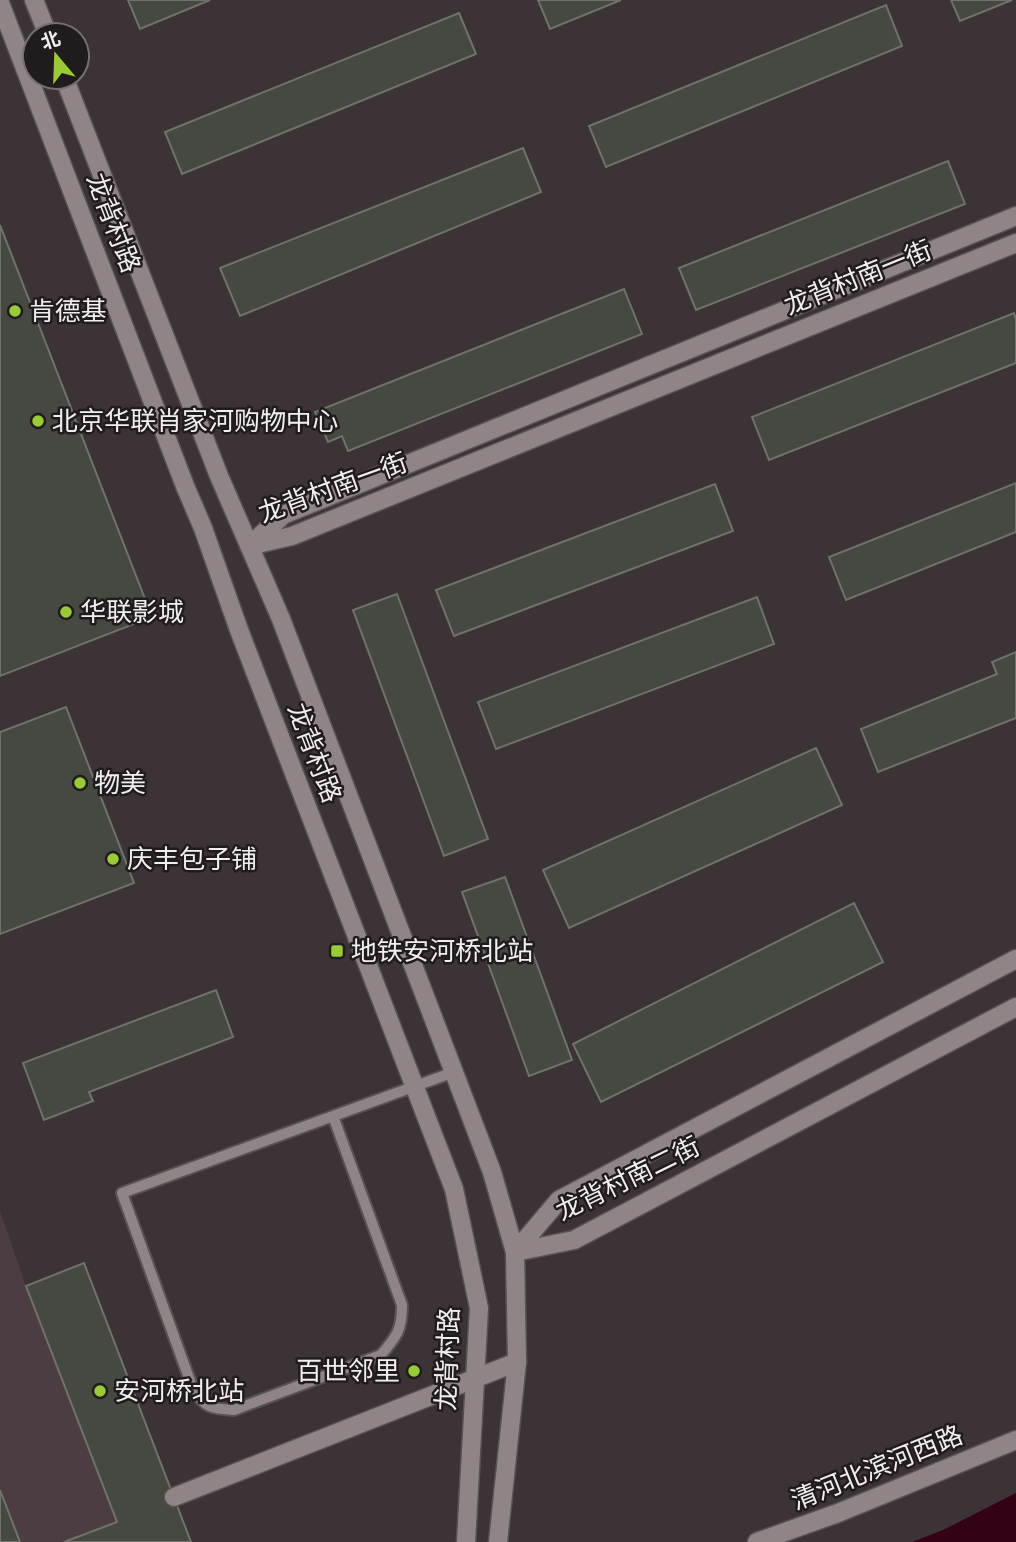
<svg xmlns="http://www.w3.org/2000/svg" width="1016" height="1542" font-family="Karla,'Noto Sans SC',sans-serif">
<rect width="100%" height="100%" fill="#3b3335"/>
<path fill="#4b3d41" d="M0,1211L26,1286L117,1522L64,1542H20L0,1490Z"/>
<path fill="#340116" d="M1016,1493V1542H912L943,1530Z"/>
<path fill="#464942" stroke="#6f736b" stroke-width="2" d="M128,0H210L140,29Z
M538,0H621L550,29Z
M951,0H1012L960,21Z
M886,5L902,46L606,167L589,126Z
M459,13L476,54L182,174L165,132Z
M523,148L541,192L240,316L220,268Z
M948,161L965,204L696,310L679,268Z
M0,225L152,617L0,676Z
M624,289L642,334L348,451L342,436L328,442L315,412Z
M1014,313L1016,319V363L769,460L752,417Z
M1016,483V532L846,600L829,557Z
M715,484L733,531L454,636L436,590Z
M397,594L488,839L444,856L353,610Z
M757,597L774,644L496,749L478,702Z
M1016,652V718L878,772L861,729L997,674L992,662Z
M66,707L134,883L0,934V732Z
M816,748L842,805L569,928L543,870Z
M505,877L572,1060L529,1076L462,892Z
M854,903L883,962L601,1102L573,1044Z
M216,990L233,1037L89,1092L93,1101L44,1120L23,1063Z
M84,1263L191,1542H64L117,1522L26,1286Z
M0,1490L20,1542H0Z"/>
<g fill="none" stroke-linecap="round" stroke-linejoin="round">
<defs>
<path id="service" d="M333,1116L402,1305C402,1330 397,1336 381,1355L234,1410C212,1409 205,1408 193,1389L122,1193L454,1072"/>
<path id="minor" d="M174,1497L517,1362
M757,1542L838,1513L1016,1440"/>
<path id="tertiary" d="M34,0L48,35
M0,3L185,486L203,528L239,630L454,1189L479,1308L466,1542
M64,77L219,476L281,619L492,1172L515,1252L517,1362L498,1542
M253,545L292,536L1016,243
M249,546L283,515L1016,216
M515,1252L559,1200L1016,959
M515,1252L574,1240L1016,1007"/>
</defs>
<use href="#service" stroke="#585253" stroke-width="14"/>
<use href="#minor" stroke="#585253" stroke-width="21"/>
<use href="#tertiary" stroke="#585253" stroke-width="21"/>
<use href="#service" stroke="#8f8587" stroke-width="10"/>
<use href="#minor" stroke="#8f8587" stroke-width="18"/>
<use href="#tertiary" stroke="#8f8587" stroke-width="18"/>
</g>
<g fill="#98cb37" stroke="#201c1d" stroke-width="2.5">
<circle cx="15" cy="311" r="7"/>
<circle cx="38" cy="421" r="7"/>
<circle cx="66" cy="612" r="7"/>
<circle cx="80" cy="783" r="7"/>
<circle cx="113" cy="859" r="7"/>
<rect x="330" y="944" width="14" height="14" rx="3.5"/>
<circle cx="414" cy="1371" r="7"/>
<circle cx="100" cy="1391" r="7"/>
</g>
<g text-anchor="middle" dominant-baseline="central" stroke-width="5" stroke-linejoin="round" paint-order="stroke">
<g font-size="26" fill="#f2edee" stroke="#201c1d">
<text transform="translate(113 223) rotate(69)">龙背村路</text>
<text transform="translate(858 278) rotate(-22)">龙背村南一街</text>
<text transform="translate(333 488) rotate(-20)">龙背村南一街</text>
<text transform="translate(314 753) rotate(69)">龙背村路</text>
<text transform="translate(628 1179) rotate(-26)">龙背村南二街</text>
<text transform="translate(448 1359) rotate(-88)">龙背村路</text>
<text transform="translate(877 1468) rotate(-22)">清河北滨河西路</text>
</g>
<g font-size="26" fill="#f2edee" stroke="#201c1d" text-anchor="start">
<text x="29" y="311">肯德基</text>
<text x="52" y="421">北京华联肖家河购物中心</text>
<text x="80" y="612">华联影城</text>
<text x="94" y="783">物美</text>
<text x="127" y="859">庆丰包子铺</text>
<text x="351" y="951">地铁安河桥北站</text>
<text x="400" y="1371" text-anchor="end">百世邻里</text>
<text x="114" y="1391">安河桥北站</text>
</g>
</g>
<g transform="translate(56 56) rotate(341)"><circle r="33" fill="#201c1d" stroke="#747071" stroke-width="2"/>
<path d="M0-5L12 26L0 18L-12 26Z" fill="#98cb37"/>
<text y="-10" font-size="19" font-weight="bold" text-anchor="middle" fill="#f2edee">北</text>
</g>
</svg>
